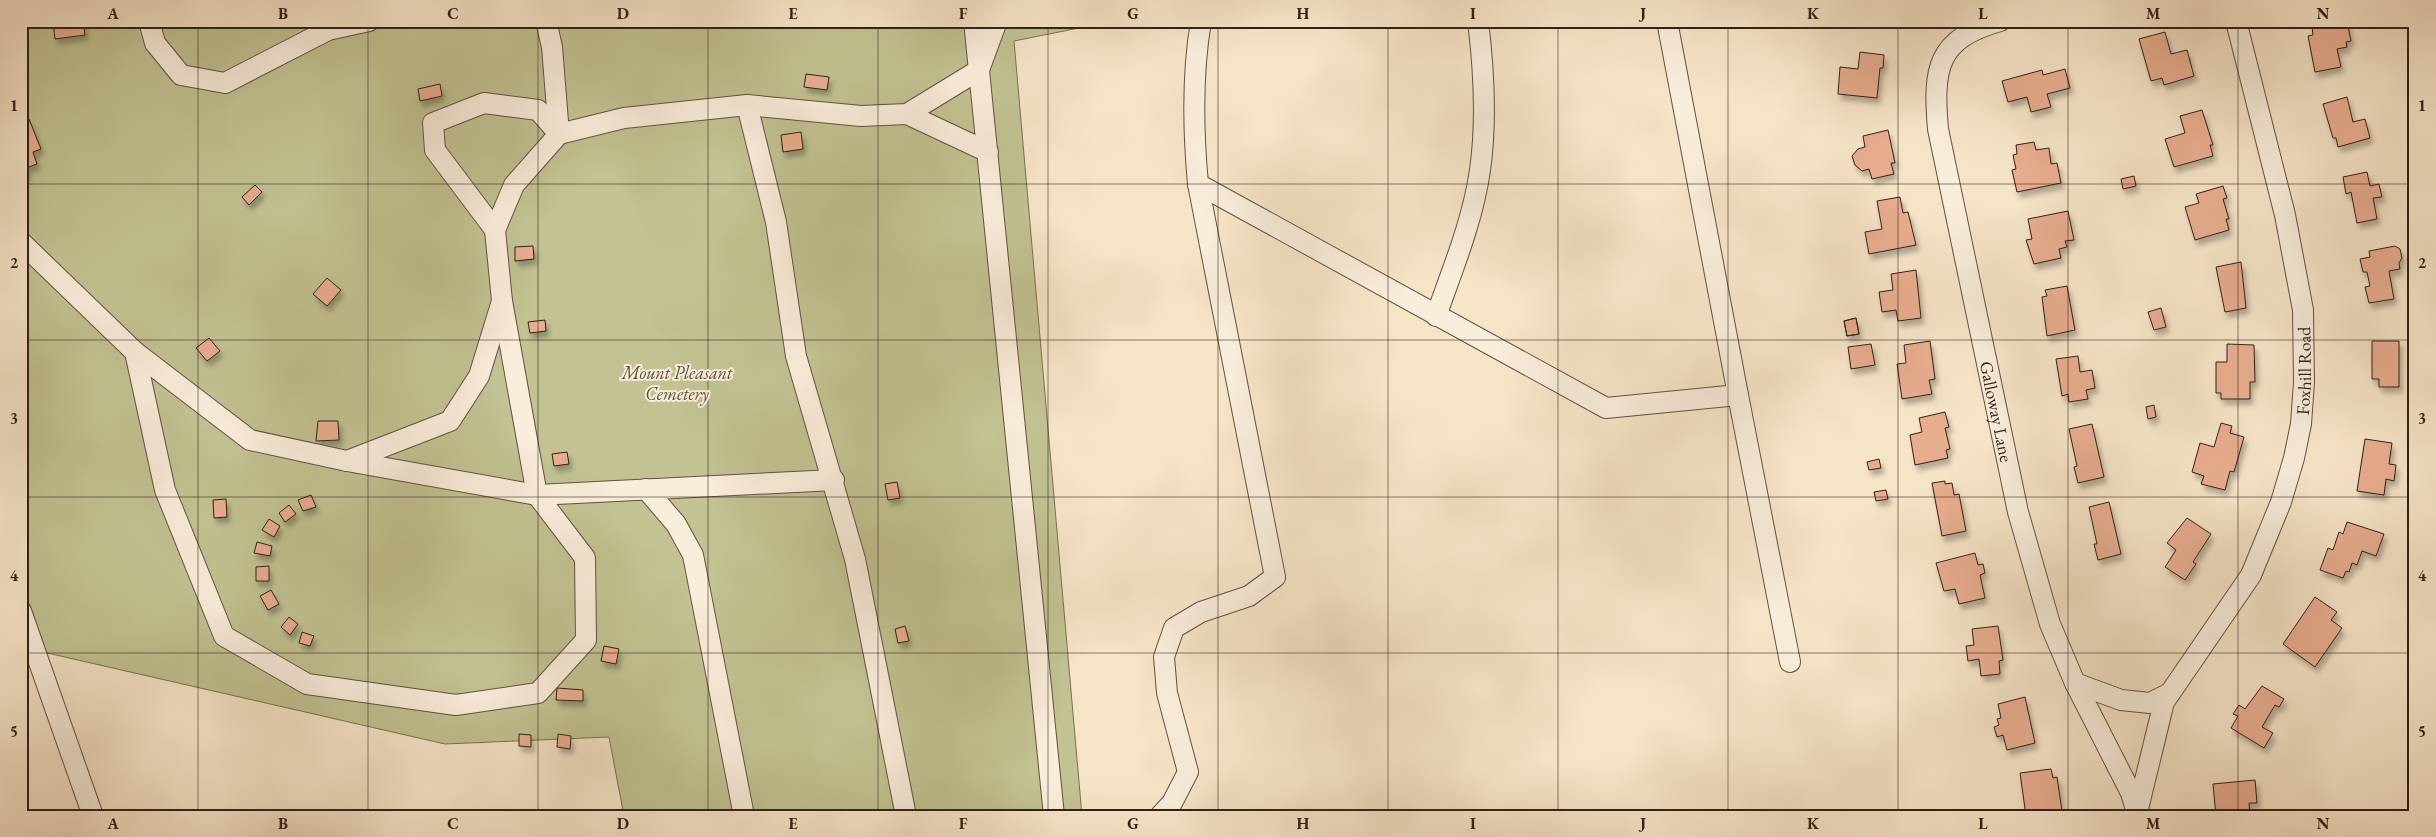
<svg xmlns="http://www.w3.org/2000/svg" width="2436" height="837" font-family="'EB Garamond',serif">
<defs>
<filter id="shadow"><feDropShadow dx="3" dy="5.5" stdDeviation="2.5" flood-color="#0004"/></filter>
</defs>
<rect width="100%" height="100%" fill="#f6e4c7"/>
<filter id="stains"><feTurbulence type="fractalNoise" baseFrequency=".004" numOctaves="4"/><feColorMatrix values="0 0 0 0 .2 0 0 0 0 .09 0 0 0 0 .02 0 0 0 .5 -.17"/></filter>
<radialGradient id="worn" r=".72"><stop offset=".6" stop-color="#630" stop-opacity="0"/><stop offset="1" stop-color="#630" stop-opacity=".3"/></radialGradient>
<path fill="#c2c292" stroke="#7a7054" d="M21,21H1114L1014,41L1082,816H624L609,737L445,744L21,647Z"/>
<path fill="#e8ad8f" stroke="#321f15" filter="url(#shadow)" d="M53,21H83L85,35L55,39Z
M2317,21H2347L2351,41L2346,42L2347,47L2337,49L2341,67L2315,72L2308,36L2313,35L2312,27L2318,25Z
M2165,32L2171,54L2187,50L2194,76L2164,85L2162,78L2151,81L2139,39Z
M1860,52L1884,55L1883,68H1880L1877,98L1838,94L1840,67L1858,69Z
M2065,69L2070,88L2047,94L2051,107L2031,112L2027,97L2008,102L2002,81L2042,70L2043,75Z
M806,74L829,77L827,90L804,87Z
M440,84L442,96L420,101L418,89Z
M2411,84H2415V99H2412Z
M2347,97L2353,122L2365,119L2370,138L2338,147L2336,138H2333L2323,104Z
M2202,110L2213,145H2210L2213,156L2174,167L2165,139L2185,133L2180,116Z
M29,119L41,149L33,152L37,164L26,168L28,174L21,177V122Z
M1888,130L1895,163H1891L1894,174L1872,179L1869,169L1862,171L1855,165L1852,156L1858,149L1865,147L1863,136Z
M801,132L803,149L783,152L781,135Z
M2034,142L2036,150L2049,148L2051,164L2057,163L2061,183L2017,192L2012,170L2016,169L2013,155L2017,154L2016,145Z
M2367,172L2370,186L2379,184L2382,197L2373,198L2377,219L2357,223L2351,192L2346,194L2343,177Z
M2134,176L2136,186L2123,189L2121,179Z
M255,185L262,192L249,205L242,197Z
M2223,186L2227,198L2223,199L2229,219H2226L2229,230L2195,240L2185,207L2199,203L2196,194Z
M1900,197L1903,213L1908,212L1916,245L1869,254L1865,232L1882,229L1877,201Z
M2068,211L2074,240L2065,241L2067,247L2059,249L2061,258L2034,264L2026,240L2032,239L2028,219Z
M533,246L534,259L515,261V247Z
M2395,246L2400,249L2402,258L2399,263L2400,269L2389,271L2394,299L2369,303L2365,287L2370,286L2367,272H2363L2360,259L2370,257L2369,251Z
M2241,262L2246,308L2225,312L2216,267Z
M1916,270L1921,318L1898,321L1896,310L1882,312L1879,292L1893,290L1891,274Z
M327,278L341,290L327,306L313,294Z
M2067,286L2075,330L2047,336L2042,297L2047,296L2045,290Z
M2161,308L2166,327L2154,330L2148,312Z
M1856,318L1859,334L1847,336L1844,321Z
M1856,318L1859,334L1847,336L1844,321Z
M545,320L546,331L530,333L528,322Z
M209,338L220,351L207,361L196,348Z
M1930,341L1935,379L1929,380L1932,394L1902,399L1897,364L1906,363L1904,345Z
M2372,341H2399V387H2379V379H2372Z
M1871,344L1875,365L1851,369L1848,347Z
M2227,344L2254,345L2255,382H2250V399H2221V393H2216V362H2227Z
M2078,356L2080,372L2092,370L2095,388L2086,390L2088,399L2069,402L2068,394L2062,396L2056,359Z
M2154,405L2156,417L2148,419L2146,407Z
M1945,412L1949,427L1945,428L1950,449L1946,450L1948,458L1915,465L1910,435L1922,432L1919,418Z
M318,421H338L339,440L316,441Z
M2221,423L2232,426L2230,433L2244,437L2234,472L2230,471L2225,490L2201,484L2204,476L2192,472L2200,443L2214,447Z
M2092,424L2104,477L2078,483L2074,467L2077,466L2069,429Z
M2365,439L2392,443L2389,464L2396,465L2394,481L2386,479L2384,495L2357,491Z
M567,452L569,464L554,466L552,454Z
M1879,459L1881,468L1869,470L1867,462Z
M1945,481V484L1952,483L1954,495L1959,494L1966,531L1942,536L1932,483Z
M897,482L900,498L888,500L885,484Z
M1886,490L1888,499L1876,501L1874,492Z
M311,495L316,507L303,511L298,500Z
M226,499L227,517L214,518L213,500Z
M2109,502L2121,554L2098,560L2094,544H2097L2089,507Z
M289,505L296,514L285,522L279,513Z
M2187,518L2211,534L2193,562L2196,564L2185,580L2165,567L2176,550L2167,543Z
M269,519L280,526L274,537L262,530Z
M2347,522L2384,534L2376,556L2362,551L2357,565L2352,563L2349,572L2346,571L2343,578L2320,570L2328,548L2333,550L2339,532L2343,534Z
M257,542L272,546L270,556L254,553Z
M1975,553L1978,565L1983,564L1985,573L1980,575L1985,598L1959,604L1955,589L1944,591L1936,563Z
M269,566V581H256V567Z
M271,590L279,604L268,610L260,596Z
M2315,597L2337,612L2331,620L2342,628L2315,667L2283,644Z
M289,617L298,624L290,635L281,627Z
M905,626L909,641L898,643L895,629Z
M1998,626L2003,660L1999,661L2000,674L1981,676L1979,659L1968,661L1966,646L1974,645L1972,629Z
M302,632L314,636L310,646L299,643Z
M604,646L619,649L616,664L601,661Z
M2262,686L2284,699L2279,707L2275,705L2262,727L2273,733L2264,748L2231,728L2238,716L2233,714L2239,705L2245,709Z
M557,688L583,690V701L556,700Z
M2025,697L2035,743L2007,750L2003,735L1997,737L1994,727L1999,725L1997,719L2001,718L1998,704Z
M519,734L531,735V747L519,746Z
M558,734L571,736L570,749L557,747Z
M2051,769L2053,778L2057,777L2062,811L2026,816L2020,773Z
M2255,780L2257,803H2249L2250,816H2216L2213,784Z"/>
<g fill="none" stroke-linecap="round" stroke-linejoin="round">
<defs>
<g id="minor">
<path d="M149,21L155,43L181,75L225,83L328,30L369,21"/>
<path d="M974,21L1054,816"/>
<path d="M1201,21C1192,74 1193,130 1198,184L1606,408L1738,395L1667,21"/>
<path id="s1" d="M2000,21C1936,39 1933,69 1938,129L2018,512L2050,624L2075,683L2131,793L2138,816"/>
<path d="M747,105L776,222L796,356L855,559L906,816"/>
<path d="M907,114L988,152"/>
<path d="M495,230L435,150L433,123L484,103L538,110L559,134L552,47L546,21"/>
<path d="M21,242L135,352L250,440L347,461L537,495L834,480"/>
<path d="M1436,316C1453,268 1473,220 1480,170C1487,121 1484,70 1478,21"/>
<path d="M135,352L165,490L224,636L307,684L456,705L538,693L586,640L585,558L537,495L502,301"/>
<path d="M1738,395L1790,662"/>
<path d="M347,461L450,421L479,376L502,301L495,230L514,185L559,134L624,118L747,105L861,116L907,114L979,70L997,21"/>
<path d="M646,489L676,524L693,555L744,816"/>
<path d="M21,611L93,816"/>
<path d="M2075,683L2121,700L2150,703L2170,693"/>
<path id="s2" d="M2137,813L2164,702L2251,575L2281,502L2294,458L2301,424L2304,382L2303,310L2285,215L2236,21"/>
<path d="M1160,816L1172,803L1188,772L1167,693L1164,657L1174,628L1201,612L1249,596L1275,577L1198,184"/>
</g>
</defs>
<use href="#minor" stroke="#635042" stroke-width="22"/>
<use href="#minor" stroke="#f9eddb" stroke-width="20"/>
</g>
<path fill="none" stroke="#321f15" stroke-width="1" stroke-opacity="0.55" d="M198,21V816M368,21V816M538,21V816M708,21V816M878,21V816M1048,21V816M1218,21V816M1388,21V816M1558,21V816M1728,21V816M1898,21V816M2068,21V816M2238,21V816M21,184H2415M21,340H2415M21,497H2415M21,653H2415"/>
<g text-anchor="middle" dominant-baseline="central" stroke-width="4" stroke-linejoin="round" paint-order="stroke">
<g font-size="18" fill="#321f15" stroke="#f9eddb">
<text stroke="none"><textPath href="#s2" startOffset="481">Foxhill Road</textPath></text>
<text stroke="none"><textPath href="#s1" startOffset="430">Galloway Lane</textPath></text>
</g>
<g font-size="18" font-style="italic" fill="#5d503a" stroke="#f9eddb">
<text x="677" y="372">Mount Pleasant<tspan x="677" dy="21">Cemetery</tspan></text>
</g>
</g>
<rect width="2436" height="837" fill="none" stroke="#f6e4c7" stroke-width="55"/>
<rect x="28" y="28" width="2380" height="782" fill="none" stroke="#321f15" stroke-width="2"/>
<g font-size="16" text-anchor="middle" font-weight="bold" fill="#321f15">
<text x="113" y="19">A</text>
<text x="283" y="19">B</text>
<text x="453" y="19">C</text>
<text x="623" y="19">D</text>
<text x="793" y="19">E</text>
<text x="963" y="19">F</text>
<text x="1133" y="19">G</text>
<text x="1303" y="19">H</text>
<text x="1473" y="19">I</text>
<text x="1643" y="19">J</text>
<text x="1813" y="19">K</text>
<text x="1983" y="19">L</text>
<text x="2153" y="19">M</text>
<text x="2323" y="19">N</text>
<text x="14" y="111">1</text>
<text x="2422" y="111">1</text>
<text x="14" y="268">2</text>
<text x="2422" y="268">2</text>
<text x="14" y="424">3</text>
<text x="2422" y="424">3</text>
<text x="14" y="581">4</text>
<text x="2422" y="581">4</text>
<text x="14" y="737">5</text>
<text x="2422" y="737">5</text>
<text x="113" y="829">A</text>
<text x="283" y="829">B</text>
<text x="453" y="829">C</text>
<text x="623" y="829">D</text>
<text x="793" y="829">E</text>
<text x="963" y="829">F</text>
<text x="1133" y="829">G</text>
<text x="1303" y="829">H</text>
<text x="1473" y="829">I</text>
<text x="1643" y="829">J</text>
<text x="1813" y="829">K</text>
<text x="1983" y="829">L</text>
<text x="2153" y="829">M</text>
<text x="2323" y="829">N</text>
</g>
<rect width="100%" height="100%" filter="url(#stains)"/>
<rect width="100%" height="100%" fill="url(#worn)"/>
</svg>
